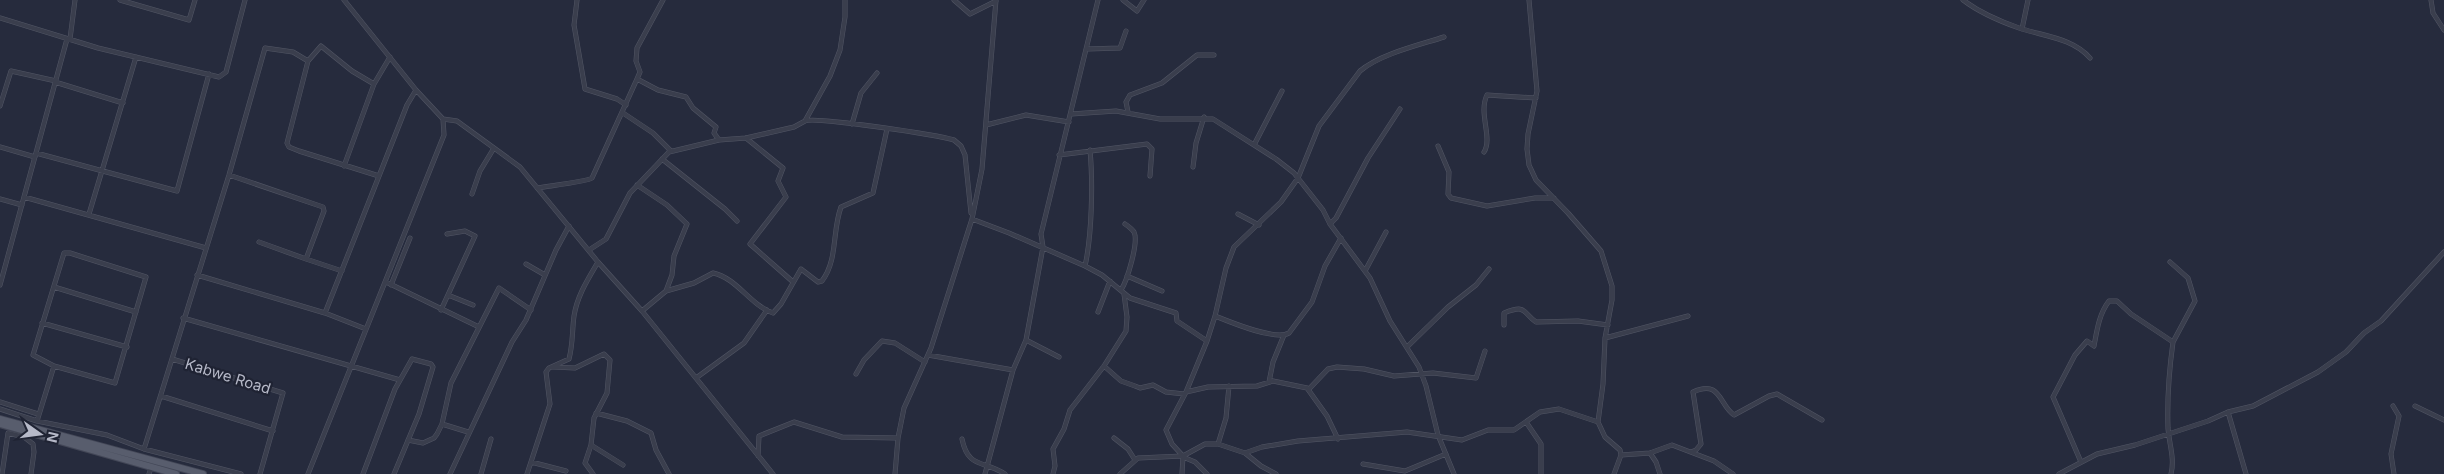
<svg xmlns="http://www.w3.org/2000/svg" width="2444" height="474" font-family="Inter,sans-serif">
<rect width="100%" height="100%" fill="#262b3d"/>
<g fill="none" stroke-linecap="round" stroke-linejoin="round">
<defs>
<path id="minor" d="M120,0L189,20L195,0
M577,0L574,25L585,89L617,99L626,105
M954,0L970,14L996,1
M1123,0L1137,11L1144,0
M1529,0L1537,91L1528,134L1527,149L1529,165L1536,180L1568,213L1601,251L1612,286V300L1605,338L1603,384L1598,422L1605,437L1620,450L1621,455L1614,474
M1963,0C1980,13 1999,21 2019,28C2043,36 2073,38 2090,58
M2431,0L2433,13L2444,30
M0,18L98,48L219,77L226,72L245,0
M2022,29L2028,0
M70,39L75,0
M1087,49L1120,48L1126,31
M637,79L640,72L636,61L637,48L663,0
M55,82L123,103
M374,84L352,71L321,46L308,61L287,143L289,147L299,151L379,176
M0,106L11,71L56,81
M1128,112L1126,102L1130,95L1162,83L1197,55H1214
M623,113L653,133L671,151
M1071,114L1116,111L1160,119H1213L1276,159L1294,173L1323,210L1330,224L1370,278L1390,321L1419,367L1426,386L1438,435L1454,474
M443,119L457,121L520,167L598,262L642,311L773,474
M805,121C813,116 938,135 954,140L961,146L965,155L971,213
M852,124L861,93L877,73
M986,125L1026,115L1069,122
M746,138L783,168L778,181L786,197L750,244L792,281
M1254,145L1282,91
M1438,146L1449,172L1448,194L1451,198L1487,206L1535,198H1554
M0,147L35,157
M1484,152C1493,138 1478,113 1487,95L1536,98
M36,153L177,191L209,74
M1059,155L1147,144L1152,149L1150,176
M662,159L725,209L737,221
M344,166L374,84L390,57
M1193,167L1196,143L1204,117
M229,175L323,207L324,211L306,259L342,271
M637,185L667,205L687,224L674,256L672,275L666,291
M537,188C547,186 586,182 592,178L637,79L658,90L686,97L693,108L716,127L714,133L719,140
M472,194L480,171L494,148
M24,197L206,248
M0,199L22,205
M89,214L136,57
M1238,214L1259,225
M972,219L1009,233L1085,266L1102,275L1130,298L1176,313L1177,321L1207,341
M1330,224L1336,218L1368,158L1400,109
M259,242L306,259
M589,250L606,239L630,193L669,152L719,140L746,138L794,127L805,121L830,76L840,50L845,17V0
M64,253H70L146,277L115,383L54,366L33,355Z
M2170,262L2188,278L2195,301L2173,342
M526,264L545,275
M1085,266C1092,235 1093,182 1090,150
M1365,271L1386,232
M197,275L325,313L366,329
M1127,276L1162,291
M386,282L479,327
M0,285L67,39
M391,285L410,238
M54,287L136,312
M1121,290C1127,281 1139,242 1134,232C1132,229 1128,226 1125,224
M448,295L473,305
M441,310L475,236L465,231L447,234
M642,311L666,291L694,283L713,273C737,278 750,305 773,313L781,304L801,269L818,282L822,281C838,260 832,231 841,207L873,193L887,129
M1098,312L1110,281
M325,313L407,105L416,90
M1215,316C1230,322 1275,341 1289,333L1312,302L1325,266L1341,238
M183,318L400,380
M42,323L127,347
M1504,325V313C1527,304 1522,312 1536,322L1578,321L1608,325
M1605,338L1688,316
M1026,340L1059,357
M1407,347L1448,307L1476,285L1489,269
M928,355L1013,370
M172,359L283,393L260,474
M1104,366L1121,381L1135,386L1140,388L1153,385L1166,392L1184,394
M554,367L575,368L604,354L610,360L607,393L594,418L591,445L585,463L593,474
M856,374L864,360L882,341L895,343L925,362
M696,378L744,343L767,310
M1269,382L1273,362L1284,335
M1309,389L1328,369L1337,367L1364,369L1394,376L1433,373L1476,378L1485,351
M1186,392L1208,387L1257,386L1273,381L1307,388L1327,416L1338,439
M161,396L273,431
M0,402L38,414
M2393,406L2399,416L2391,454L2394,474
M2415,406L2444,420
M0,409L37,421L107,435L144,449L241,474
M2228,412L2246,474
M596,413L627,421L651,433L656,450L669,474
M37,421L54,366
M1526,422L1541,444V474
M442,424L468,432
M1114,438L1128,449L1135,460
M962,439C968,469 984,460 1005,474
M408,440L423,443L434,438L437,434L442,424L451,383L499,288L531,310
M1218,444L1226,418L1229,386
M591,445L623,465
M144,449L229,175L265,48L293,52L308,61
M1691,452L1696,450L1701,444L1693,392C1721,379 1719,405 1734,415L1769,396L1777,394L1822,420
M1245,453L1261,466L1276,474
M1650,453L1656,462L1660,474
M1621,455L1650,453L1672,445L1714,461L1733,474
M758,456L759,436L794,422L842,437L898,438
M1183,457L1195,462L1207,474
M531,462L566,471
M2081,462L2053,397L2075,355L2087,341L2094,346C2097,330 2099,314 2109,301H2117L2131,314L2173,342C2169,371 2167,399 2168,428C2169,444 2175,458 2171,474
M1363,464L1405,471L1446,454
M2,474L8,433L24,437L33,444L34,452L31,474
M149,474L151,468
M308,474L444,135L443,119L416,90L344,0
M363,474L395,389L412,359L431,364L433,367L419,414L394,474
M450,474L512,342L526,320L556,250L569,226
M481,474L491,439
M527,474L550,404L546,372L549,368L569,359C573,344 572,331 574,316C577,296 588,279 598,262
M895,474L898,438L904,408L931,348L972,219L982,169L996,0
M985,474L1013,370L1026,340L1043,247L1041,234L1098,0
M1053,474L1055,466L1053,449L1064,429L1070,410L1104,366L1126,331L1127,317L1124,294
M1120,474L1138,458L1183,456L1205,444H1218L1245,453L1262,447L1298,441L1407,432L1462,440L1488,430H1514L1540,412L1559,409L1598,422
M1182,474L1183,456L1172,444L1166,430L1186,392L1207,341L1215,316L1226,268L1234,247L1281,202L1298,178L1319,126L1360,71C1380,54 1419,45 1444,37
M2059,474L2097,454L2135,445L2208,421L2228,412L2253,406L2318,372L2346,352L2364,333L2381,321L2444,252"/>
<path id="primary" d="M0,419L203,474
M0,424L176,474"/>
</defs>
<use href="#minor" stroke="#525665" stroke-width="5"/>
<use href="#primary" stroke="#434757" stroke-width="8"/>
<use href="#minor" stroke="#3a3e4d" stroke-width="4"/>
<use href="#primary" stroke="#585d6d" stroke-width="6"/>
</g>
<g text-anchor="middle" dominant-baseline="central" stroke-width="4.5" stroke-linejoin="round" paint-order="stroke">
<g font-size="15" fill="#b6b9c8" stroke="#1f2333">
<text transform="translate(228 376) rotate(17)">Kabwe Road</text>
</g>
</g>
<g transform="translate(40 434) rotate(104)" stroke="#1f2333" stroke-width="4" paint-order="stroke">
<path d="M0-4L9 19L0 12L-9 19Z" fill="#b6b9c8"/>
<text y="-8" font-size="14" font-weight="bold" text-anchor="middle" fill="#b6b9c8">N</text>
</g>
</svg>
